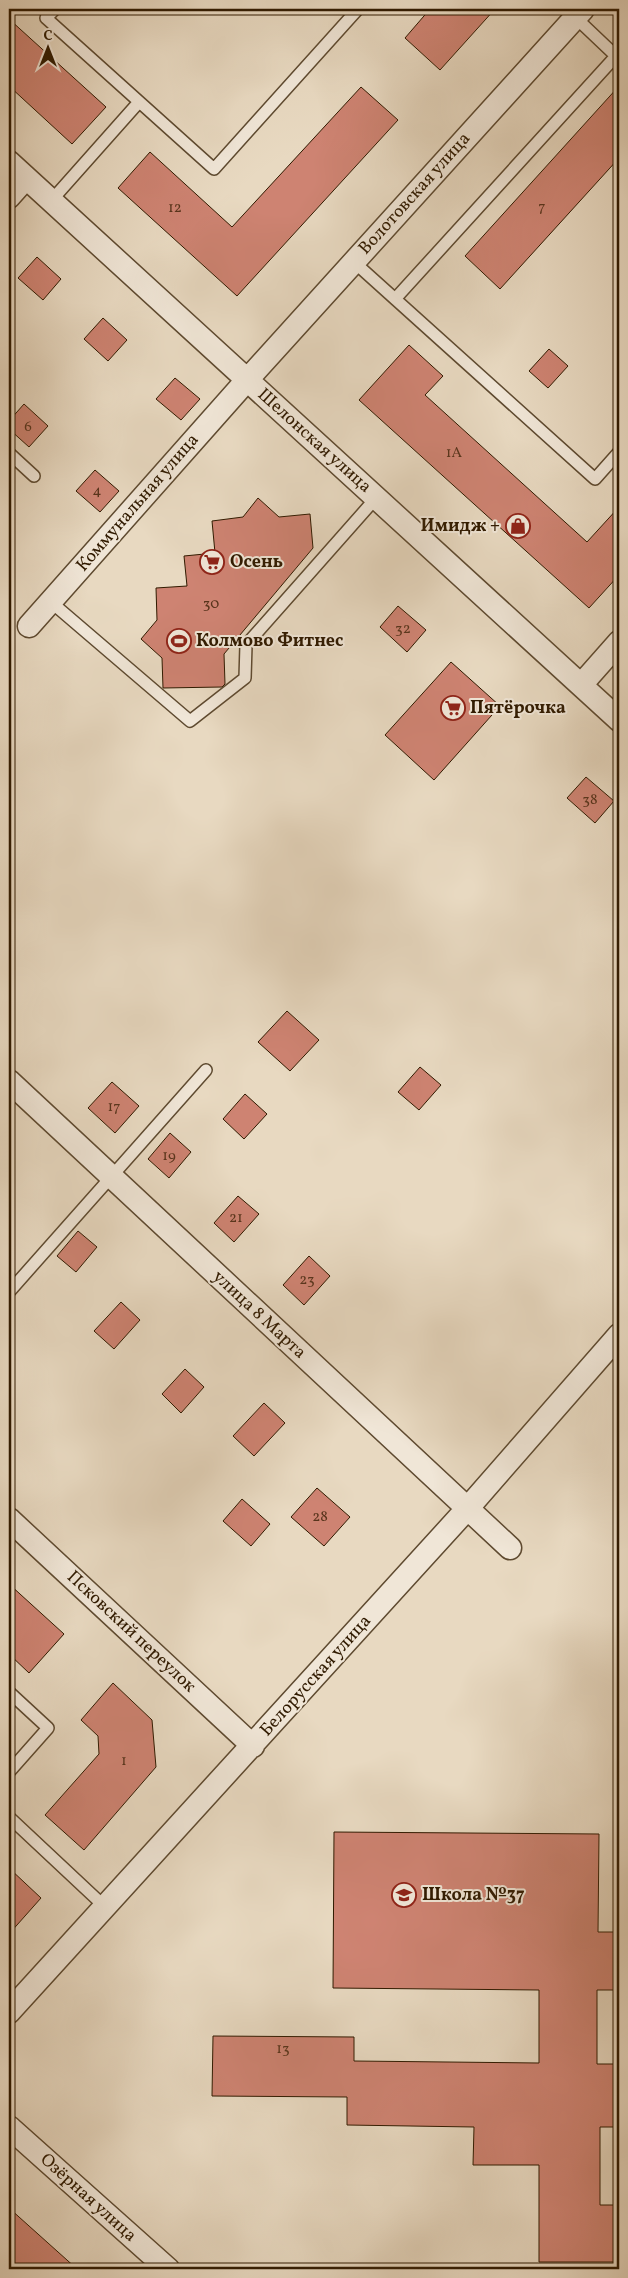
<svg xmlns="http://www.w3.org/2000/svg" width="628" height="2278" font-family="Vollkorn,serif">
<rect width="100%" height="100%" fill="#e8d9c1"/>
<filter id="stains"><feTurbulence type="fractalNoise" baseFrequency=".004" numOctaves="4"/><feColorMatrix values="0 0 0 0 .2 0 0 0 0 .09 0 0 0 0 .02 0 0 0 .5 -.17"/></filter>
<radialGradient id="worn" r=".72"><stop offset=".6" stop-color="#630" stop-opacity="0"/><stop offset="1" stop-color="#630" stop-opacity=".3"/></radialGradient>
<path fill="#ce8372" stroke="#301a00" d="M430,9H495L440,70L405,38Z
M9,19L106,107L72,144L9,86Z
M619,86V158L500,289L465,256Z
M361,87L398,120L237,296L118,188L150,152L232,227Z
M37,257L61,279L43,300L18,278Z
M103,318L127,340L108,361L84,339Z
M409,345L443,376L425,395L587,542L619,507V575L589,608L359,400Z
M549,349L568,366L548,388L529,371Z
M175,378L200,399L181,420L156,399Z
M24,404L48,426L29,447L9,429V421Z
M95,470L119,491L100,512L76,491Z
M258,498L279,517L310,514L313,548L224,654L225,684L222,687L163,688L162,658L141,639L157,620L156,588L187,586L184,556L215,553L212,521L243,517Z
M398,606L426,630L407,652L380,627Z
M451,662L500,706L434,780L385,735Z
M586,777L614,801L595,823L567,798Z
M287,1011L319,1040L290,1071L258,1042Z
M420,1067L441,1085L419,1110L398,1092Z
M112,1082L139,1106L115,1133L88,1108Z
M245,1094L267,1114L244,1139L223,1119Z
M170,1133L191,1152L169,1178L148,1159Z
M238,1196L259,1214L234,1242L214,1223Z
M78,1231L97,1247L76,1272L57,1256Z
M309,1256L330,1276L304,1305L283,1285Z
M121,1302L140,1320L114,1349L94,1331Z
M185,1369L204,1387L181,1413L162,1394Z
M264,1403L285,1423L254,1456L233,1436Z
M317,1488L350,1517L324,1546L291,1517Z
M242,1499L270,1524L251,1546L223,1521Z
M9,1584L64,1634L29,1673L9,1654Z
M113,1683L152,1720L156,1767L84,1850L45,1815L99,1754L98,1736L81,1720Z
M334,1832L599,1834L598,1932H619V1990H597V2064H619V2127H600V2205H619V2262H539V2165H473L474,2127L347,2125V2097L212,2096L213,2036L354,2037V2061L539,2063V1990L333,1988Z
M9,1868L41,1898L9,1934Z
M9,2208L77,2269H9Z"/>
<g fill="none" stroke-linecap="round" stroke-linejoin="round">
<defs>
<path id="lane" d="M55,9L46,18L214,169L358,9
M51,201L139,102
M354,262L595,479L619,452
M395,299L616,56L576,18
M9,453L34,476
M51,602L190,721L245,678L246,645L376,498
M9,1292L206,1070
M9,1692L48,1728L9,1772
M9,1817L104,1906"/>
<path id="street" d="M9,162L619,720
M9,197L26,178
M29,626L247,380L583,9
M581,685L619,642
M9,1081L510,1548
M9,1519L253,1746
M9,2012L467,1509L619,1335
M9,2127L168,2269"/>
</defs>
<use href="#lane" stroke="#5e4a30" stroke-width="14"/>
<use href="#street" stroke="#5e4a30" stroke-width="25"/>
<use href="#lane" stroke="#f0e6d7" stroke-width="11"/>
<use href="#street" stroke="#f0e6d7" stroke-width="22"/>
</g>
<defs>
<symbol id="shop-ring" viewBox="-11 -11 22 22"><circle r="9.5" fill="#f0e6d7" stroke="#8f2418" stroke-width="1.5"/><path d="M-5-2.5h2.3a2.7 3.5 0 0 1 5.4 0H5L5.5 6h-11ZM-1.5-2.5h3a1.5 2.3 0 0 0-3 0Z" fill="#8f2418"/></symbol>
<symbol id="supermarket-ring" viewBox="-11 -11 22 22"><circle r="9.5" fill="#f0e6d7" stroke="#8f2418" stroke-width="1.5"/><path d="M-6-5.5h2.5l.6 2H6L4.5 2H-2.5L-4.4-4H-6ZM-1.5 3.2a1.3 1.3 0 1 0 .1 0ZM3 3.2a1.3 1.3 0 1 0 .1 0Z" fill="#8f2418"/></symbol>
<symbol id="stadium-ring" viewBox="-11 -11 22 22"><circle r="9.5" fill="#f0e6d7" stroke="#8f2418" stroke-width="1.5"/><path d="M0-5a6.5 5 0 1 0 0 10a6.5 5 0 1 0 0-10ZM-3.5-1.8h7v3.6h-7Z" fill="#8f2418"/></symbol>
<symbol id="school-ring" viewBox="-11 -11 22 22"><circle r="9.5" fill="#f0e6d7" stroke="#8f2418" stroke-width="1.5"/><path d="M0-5L7-2L0 1L-7-2ZM-4 1L0 2.5L4 1V4Q0 6-4 4Z" fill="#8f2418"/></symbol>
</defs>
<g fill-rule="evenodd">
<use href="#shop-ring" x="504" y="512" width="28" height="28"/>
<use href="#supermarket-ring" x="198" y="548" width="28" height="28"/>
<use href="#stadium-ring" x="165" y="627" width="28" height="28"/>
<use href="#supermarket-ring" x="439" y="694" width="28" height="28"/>
<use href="#school-ring" x="390" y="1881" width="28" height="28"/>
</g>
<g text-anchor="middle" dominant-baseline="central" stroke-width="4" stroke-linejoin="round" paint-order="stroke">
<g font-size="15" fill="#58341c">
<text x="542" y="207">7</text>
<text x="175" y="208">12</text>
<text x="28" y="427">6</text>
<text x="454" y="453">1А</text>
<text x="97" y="491">4</text>
<text x="211" y="604">30</text>
<text x="403" y="629">32</text>
<text x="590" y="800">38</text>
<text x="114" y="1107">17</text>
<text x="169" y="1156">19</text>
<text x="236" y="1218">21</text>
<text x="307" y="1280">23</text>
<text x="320" y="1517">28</text>
<text x="124" y="1761">1</text>
<text x="283" y="2049">13</text>
</g>
<g font-size="18" fill="#301a00" stroke="#f0e6d7">
<text transform="translate(415 194) rotate(-48)">Волотовская улица</text>
<text transform="translate(314 441) rotate(42)">Шелонская улица</text>
<text transform="translate(138 503) rotate(-49)">Коммунальная улица</text>
<text transform="translate(259 1315) rotate(43)">улица 8 Марта</text>
<text transform="translate(131 1632) rotate(43)">Псковский переулок</text>
<text transform="translate(316 1676) rotate(-48)">Белорусская улица</text>
<text transform="translate(88 2198) rotate(42)">Озёрная улица</text>
</g>
<g font-size="18" font-weight="bold" fill="#301a00" stroke="#f0e6d7" text-anchor="start">
<text x="500" y="526" text-anchor="end">Имидж +</text>
<text x="230" y="562">Осень</text>
<text x="196" y="641">Колмово Фитнес</text>
<text x="470" y="708">Пятёрочка</text>
<text x="422" y="1895">Школа №37</text>
</g>
</g>
<rect width="628" height="2278" fill="none" stroke="#e8d9c1" stroke-width="30"/>
<rect x="10" y="10" width="608" height="2258" fill="none" stroke="#301a00" stroke-width="2.5"/>
<rect x="15" y="15" width="598" height="2248" fill="none" stroke="#301a00"/>
<g transform="translate(48 48)" stroke="#f0e6d7" stroke-width="4" paint-order="stroke">
<path d="M0-4L9 19L0 12L-9 19Z" fill="#301a00"/>
<text y="-8" font-size="14" font-weight="bold" text-anchor="middle" fill="#301a00">С</text>
</g>
<rect width="100%" height="100%" filter="url(#stains)"/>
<rect width="100%" height="100%" fill="url(#worn)"/>
</svg>
